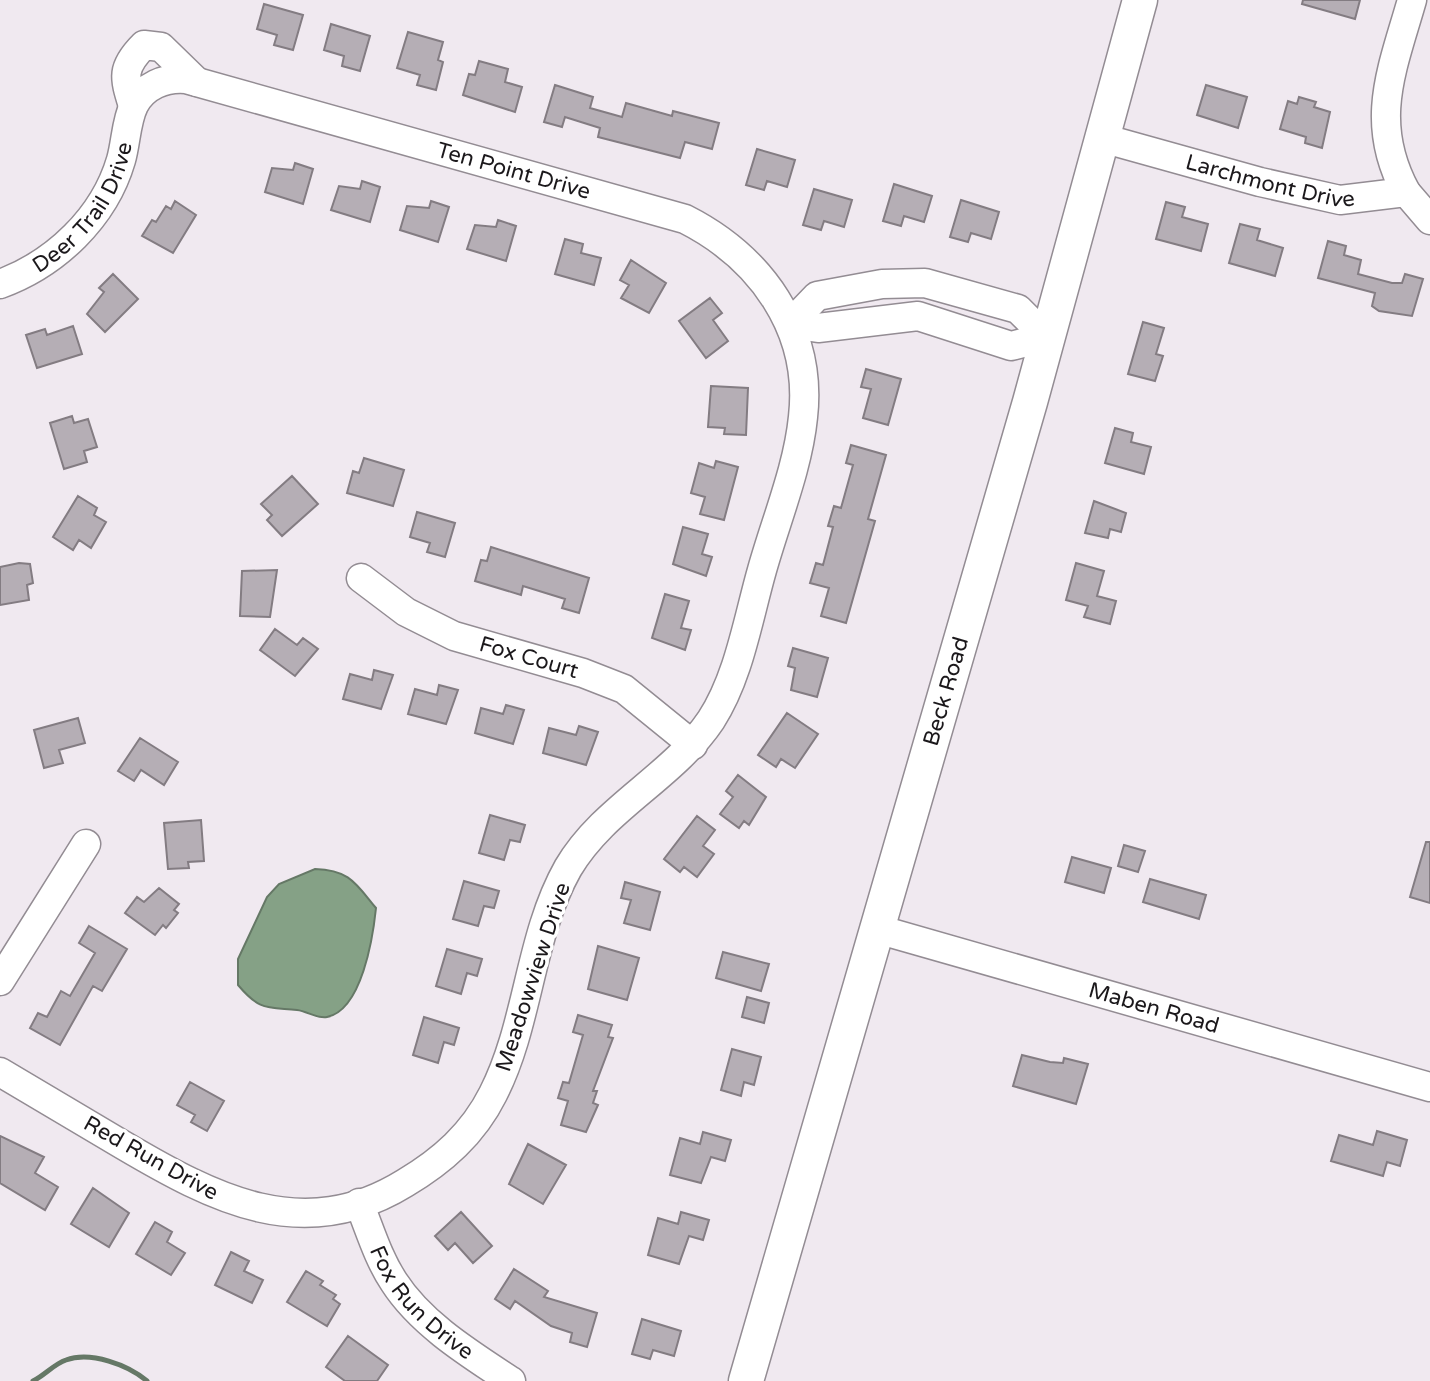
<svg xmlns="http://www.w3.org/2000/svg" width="1430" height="1381" font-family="'Varela Round',sans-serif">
<rect width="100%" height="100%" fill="#f0e9f0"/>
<path fill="#85a186" stroke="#657866" stroke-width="2" d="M315,869C350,870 356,884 376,908C373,937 362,1010 327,1017C317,1019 307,1011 297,1010C266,1007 260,1011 238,985V959L267,897L279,884Z"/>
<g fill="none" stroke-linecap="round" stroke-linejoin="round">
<path stroke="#657866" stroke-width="5" d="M33,1381C45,1375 54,1364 66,1360C91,1351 128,1365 147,1381"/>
</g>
<path fill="#b5aeb5" stroke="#837c82" stroke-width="2" d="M1303,0H1360L1355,19L1302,4Z
M264,4L303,15L293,50L274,45L277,35L257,29Z
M331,24L370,36L360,71L342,66L344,56L324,50Z
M408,32L443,42L438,60L443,62L436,90L417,85L420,75L397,68Z
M479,61L508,69L505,82L522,87L515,112L463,95L469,74L475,75Z
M555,85L593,97L590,108L622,117L626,103L672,116L673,111L719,123L712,149L685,142L680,158L598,137L600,128L565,117L562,127L544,122Z
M1206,85L1247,97L1238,128L1197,115Z
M1299,97L1316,102L1314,107L1330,112L1322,148L1305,143L1306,137L1280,129L1288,101L1297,104Z
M757,149L795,160L787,187L767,181L764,190L746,185Z
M295,163L313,169L303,204L265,192L272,168L293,170Z
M362,181L380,187L370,222L331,210L339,186L360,189Z
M894,184L932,196L924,222L904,216L901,226L883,221Z
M814,189L852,200L844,227L824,221L821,230L803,225Z
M961,200L999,212L991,239L971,233L968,242L950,237Z
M175,201L196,215L173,253L142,236L152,220L156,222L166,206L171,209Z
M431,201L449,207L438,242L400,230L407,206L429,208Z
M1166,202L1185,207L1182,217L1208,224L1201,251L1156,239Z
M498,220L516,226L506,261L467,249L475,225L496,227Z
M1240,224L1260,229L1257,240L1283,248L1275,276L1229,263Z
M565,239L583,244L581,253L601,258L594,285L555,274Z
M1328,241L1346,246L1344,255L1361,260L1358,274L1392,283H1402L1405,274L1423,279L1412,316L1379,311L1372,306L1375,293L1318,278Z
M631,260L666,283L649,313L621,298L629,285L620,280Z
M113,274L138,299L105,332L87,314L104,292L99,288Z
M710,298L722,313L713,320L728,341L706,358L679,321Z
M1143,322L1164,328L1156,354L1163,356L1155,381L1128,374Z
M73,326L82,354L37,368L26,335L45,329L47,335Z
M866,369L901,379L888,425L863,418L871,389L861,387Z
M711,386L748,388L746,435L724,434L725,428L708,427Z
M72,416L74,423L88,419L97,447L84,451L87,462L64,469L50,423Z
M1115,428L1133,433L1131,442L1151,447L1144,474L1105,463Z
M851,445L886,455L868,519L875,521L846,623L821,616L829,588L810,583L816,563L823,565L833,527L828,526L834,506L841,508L853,465L846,463Z
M364,458L404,470L393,506L347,493L353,471L359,473Z
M716,461L738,467L724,520L700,514L705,497L691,493L699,463L714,468Z
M292,476L318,504L282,536L267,520L272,515L261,504Z
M78,496L97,508L94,515L106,522L91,548L79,540L73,550L53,537Z
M1094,501L1126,513L1121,532L1110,529L1108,538L1085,533Z
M417,512L455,523L445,557L427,552L430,543L410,537Z
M683,527L708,534L702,554L712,557L706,576L673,564Z
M491,547L589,578L579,613L562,608L565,599L523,586L521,595L475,581L481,560L487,561Z
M19,563L30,564L33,583L27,585L29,600L0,605V567Z
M1076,563L1104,571L1097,596L1116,601L1110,624L1084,617L1088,606L1066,600Z
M277,570L270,617L240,616L242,571Z
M665,594L689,601L681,628L691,630L685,650L652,638Z
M275,629L297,645L303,638L318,649L295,676L260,650Z
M793,648L828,658L817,697L791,690L795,668L788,666Z
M374,670L393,675L381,709L343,699L350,674L372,680Z
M439,685L458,690L446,724L408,714L415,689L437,695Z
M506,705L524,710L513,744L475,733L481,708L503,714Z
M787,713L818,734L795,768L781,759L776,767L758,755Z
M78,718L85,743L59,750L63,763L44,768L34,730Z
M579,726L598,732L586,765L543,753L549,728L576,735Z
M140,738L178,762L164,785L141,770L134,781L118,771Z
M738,775L766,797L749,825L744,821L739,828L720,814L733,797L726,791Z
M490,815L525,825L520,842L510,840L504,860L479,853Z
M697,816L715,830L703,846L714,854L697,877L684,867L680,872L664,859Z
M201,820L204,861L188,862L189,868L168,869L164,823Z
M1426,842H1430V903L1410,897Z
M1124,845L1145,851L1138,872L1118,866Z
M1072,857L1111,868L1104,893L1065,882Z
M1150,879L1206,895L1199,919L1143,902Z
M464,881L499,891L494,908L484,906L478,926L453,919Z
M625,882L660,892L650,930L624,923L631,900L621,898Z
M159,888L179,904L174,910L178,913L166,928L163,925L155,935L125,913L137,897L144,902Z
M89,926L127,949L102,991L93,986L60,1045L30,1028L38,1013L47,1017L61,991L70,996L95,953L79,943Z
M598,946L639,958L627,1000L588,989Z
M447,949L482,959L477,976L467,973L461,994L436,986Z
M723,952L769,964L761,991L716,978Z
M747,997L769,1003L764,1023L742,1017Z
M578,1015L612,1025L608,1037L613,1038L593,1091H597L593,1103L598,1105L586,1132L561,1125L568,1101L558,1098L563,1082L569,1083L583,1035L573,1032Z
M424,1017L459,1028L454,1045L444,1042L438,1063L413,1055Z
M732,1049L761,1057L754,1085L744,1082L741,1096L721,1090Z
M1022,1055L1050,1062L1063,1063L1064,1058L1088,1064L1076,1104L1013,1086Z
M190,1082L224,1101L207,1131L191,1122L195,1115L177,1105Z
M1377,1131L1407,1140L1400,1166L1387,1162L1383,1176L1331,1161L1339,1135L1373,1145Z
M703,1132L731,1140L725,1161L711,1157L701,1183L670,1175L680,1138L700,1144Z
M0,1136L44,1157L35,1173L58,1187L45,1210L0,1183Z
M528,1144L566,1165L543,1204L509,1184Z
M93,1188L129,1213L109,1247L71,1224Z
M461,1212L492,1246L473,1263L455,1243L448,1250L435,1236Z
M681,1212L709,1220L703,1240L689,1236L679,1264L648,1255L658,1218L678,1224Z
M155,1222L172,1232L167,1242L185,1253L171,1275L136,1254Z
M231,1252L249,1261L244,1271L263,1280L252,1303L215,1285Z
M514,1269L548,1291L544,1297L597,1313L587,1347L570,1342L572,1333L551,1326L515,1301L510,1309L495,1299Z
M306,1271L323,1281L320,1285L336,1295L333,1299L340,1304L327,1326L287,1302Z
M642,1319L681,1331L674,1356L653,1350L650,1359L632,1354Z
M348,1336L388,1365L377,1381H345L326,1367Z"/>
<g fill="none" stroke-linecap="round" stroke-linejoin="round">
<defs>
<g id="minor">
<path d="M133,106C124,77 121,68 144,45L161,47L197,82"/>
<path id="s1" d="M1102,138L1260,182L1340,200L1406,192L1430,220"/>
<path d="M1406,192C1368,122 1392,70 1412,0"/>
<path id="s2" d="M0,284C55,264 104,218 121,160C126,143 126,121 134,105C144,86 165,77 186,79L685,219C760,257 813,329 803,417C798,468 776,520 762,570C748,619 739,677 711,720C672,778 604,807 568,868C529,937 529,1024 493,1094C473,1134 442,1161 405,1183C303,1246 213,1198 123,1145C82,1121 41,1096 0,1072"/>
<path d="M790,324L817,296L882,284L925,283L1018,309L1046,337"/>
<path d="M790,324L818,328L918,316L1011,346L1046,337"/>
<path id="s3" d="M361,578L406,612L454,636L583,673L624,689L693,745"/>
<path id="s4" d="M877,929L1430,1087"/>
<path d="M0,981L86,844"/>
<path id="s5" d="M359,1203C370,1230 378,1258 394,1282C421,1324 470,1354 511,1381"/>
</g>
<g id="major">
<path id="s6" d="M746,1381L1030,402L1140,0"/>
</g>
</defs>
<use href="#minor" stroke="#938c93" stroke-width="31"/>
<use href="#major" stroke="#938c93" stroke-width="37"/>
<use href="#minor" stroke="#fff" stroke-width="28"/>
<use href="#major" stroke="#fff" stroke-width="34"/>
</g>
<g text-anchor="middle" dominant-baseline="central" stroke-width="7" stroke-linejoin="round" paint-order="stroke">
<g font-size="22" fill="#1b181b" stroke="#fff">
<text stroke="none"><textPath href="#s2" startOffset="638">Ten Point Drive</textPath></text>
<text stroke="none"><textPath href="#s1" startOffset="174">Larchmont Drive</textPath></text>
<text stroke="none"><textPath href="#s2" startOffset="118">Deer Trail Drive</textPath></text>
<text stroke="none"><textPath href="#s3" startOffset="188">Fox Court</textPath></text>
<text stroke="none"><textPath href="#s6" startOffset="718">Beck Road</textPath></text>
<text transform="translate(533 977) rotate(-72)">Meadowview Drive</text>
<text stroke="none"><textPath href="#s4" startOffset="288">Maben Road</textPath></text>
<text transform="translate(151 1158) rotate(29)">Red Run Drive</text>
<text stroke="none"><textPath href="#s5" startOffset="120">Fox Run Drive</textPath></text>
</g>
</g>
</svg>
